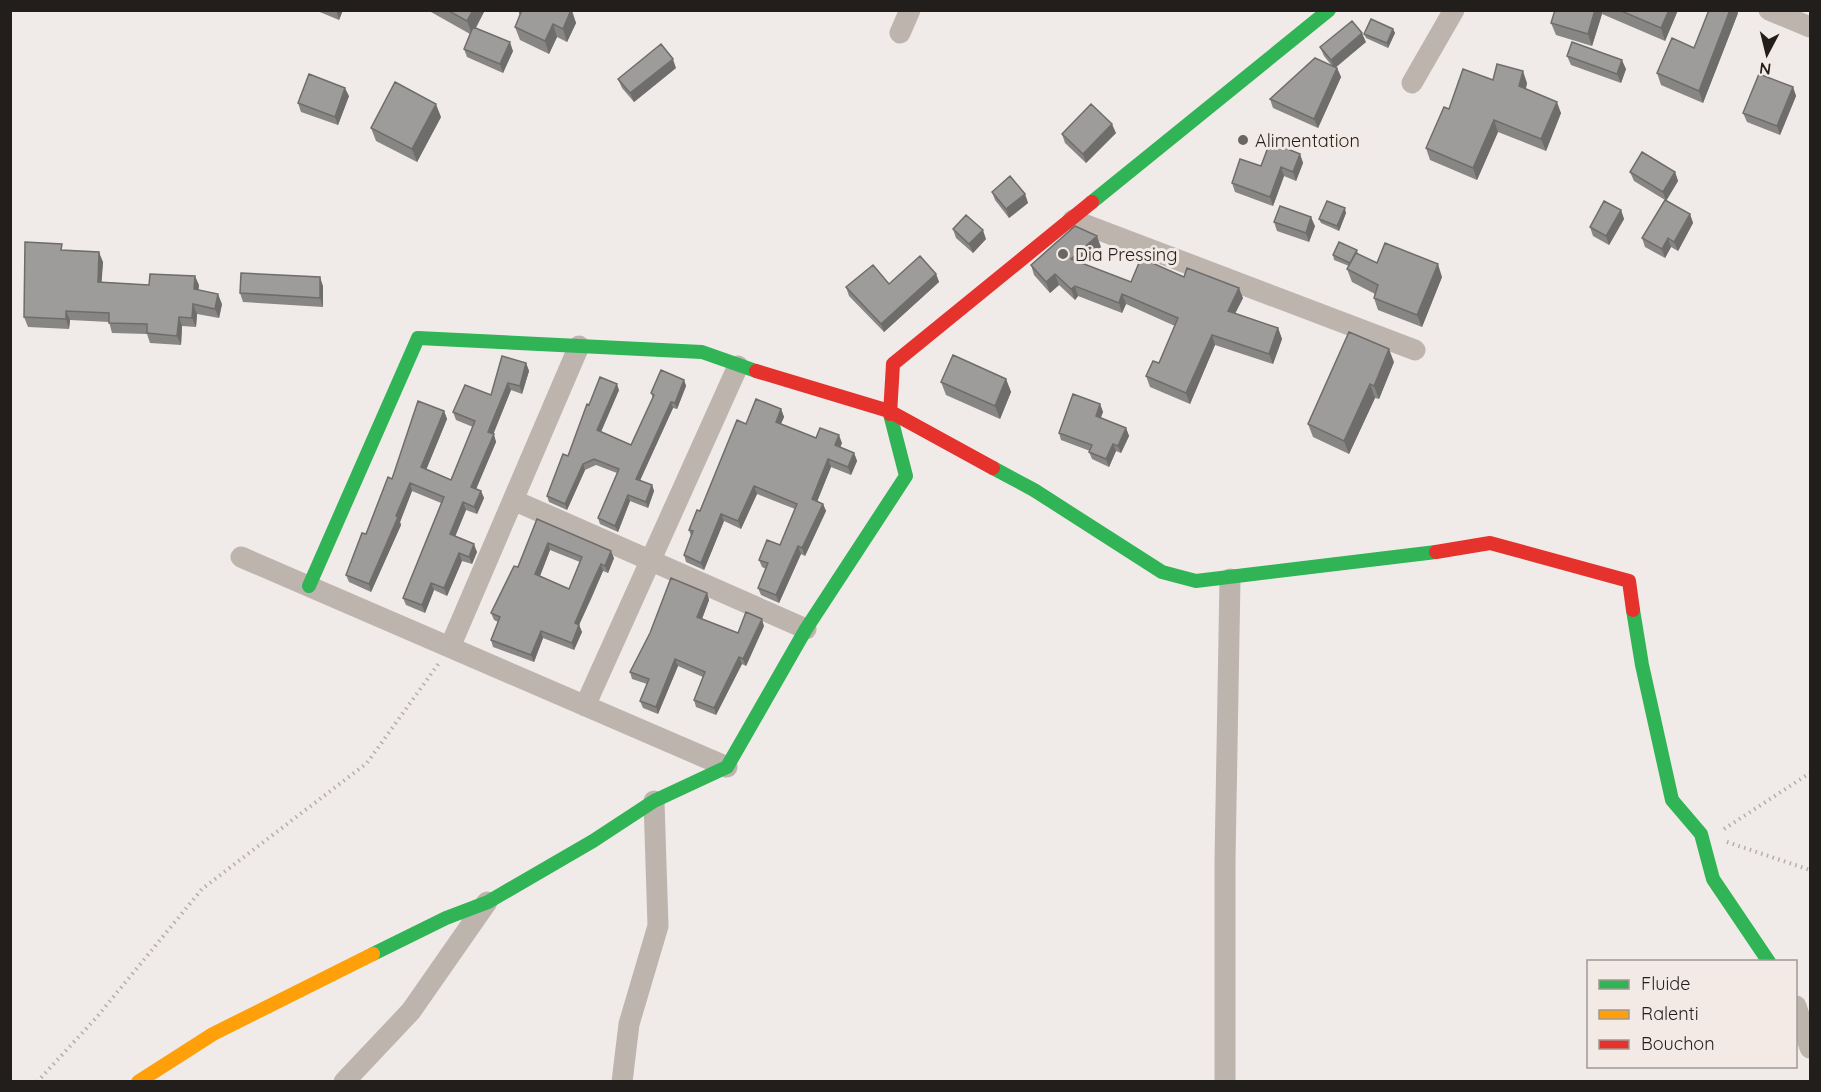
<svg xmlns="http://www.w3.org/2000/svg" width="1821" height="1092" font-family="Quicksand,sans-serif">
<rect width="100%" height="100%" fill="#f0ebe8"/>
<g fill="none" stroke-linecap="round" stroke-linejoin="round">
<path stroke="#b5aeaa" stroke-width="4" stroke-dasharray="1.5 4.5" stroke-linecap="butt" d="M1724,829L1810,773
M1727,842L1810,870
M37,1082L96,1018L202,889L367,763L439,663"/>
<path stroke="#bdb4ae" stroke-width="21" d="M1769,10L1810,27
M900,33L910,10
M1412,83L1454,10
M1073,220L1415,350
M513,500L806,629
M241,557L727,767
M450,647L579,346
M585,706L738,366
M1796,1006L1810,1048
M344,1082L411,1011L487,902
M622,1082L629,1024L658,926L654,801
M1225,1082V861L1230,579"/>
<path stroke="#30b455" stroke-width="14" d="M1092,202L1329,10
M993,468L1034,490L1162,572L1196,581L1436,552
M309,586L418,338L702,352L756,371
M1633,610L1642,665L1672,800L1701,834L1713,879L1769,962
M373,954L446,918L488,902L593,841L654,801L727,767L806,629L906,476L890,414"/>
<path stroke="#ff9f0a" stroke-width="14" d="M138,1082L213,1034L373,954"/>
<path stroke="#e5322d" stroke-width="14" d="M756,371L889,411L993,468
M890,414L893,364L1092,202
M1436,552L1490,543L1629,581L1633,610"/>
</g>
<path fill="#878685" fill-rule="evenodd" d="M315,10H343L339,20Z
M430,10H485L476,28L513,51L503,73L467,57L464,49L470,34L431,12Z
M518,10H572L576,23L567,42L557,37L549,54L520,40L515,27L520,16Z
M1555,10H1678L1665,41L1602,14L1592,46L1556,35L1551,23Z
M1738,13L1703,103L1661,85L1657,73L1694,48Z
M1393,29L1395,33L1388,48L1366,38L1364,34Z
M1366,42L1335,67L1337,68L1341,77L1318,128L1273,108L1270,99L1332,66L1324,56L1320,47Z
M1567,56L1626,69L1621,83L1571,65Z
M676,68L634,102L622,88L618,79Z
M1493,80L1527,83L1526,89L1561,113L1546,151L1498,132L1477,180L1430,160L1426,148L1449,109Z
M1793,87L1796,96L1780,135L1747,122L1743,113Z
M349,96L338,125L301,112L298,103Z
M441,117L417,162L376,141L371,128Z
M1116,133L1086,163L1065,143L1062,134Z
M1300,154L1303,163L1296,181L1284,176L1273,206L1235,192L1232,183L1261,166Z
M1630,172H1675L1678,181L1666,201L1690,214L1693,223L1678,251L1671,247L1665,258L1645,247L1642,238L1665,200L1634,181Z
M992,192L1025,194L1028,203L1009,218L995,200Z
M1621,210L1624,219L1609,245L1593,236L1590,227Z
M1346,213L1339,231L1321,223L1319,219Z
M1274,222L1315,226L1309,242L1277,231Z
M953,229L986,239L973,253L956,238Z
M1101,247L1082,264L1131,282L1184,277L1243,298L1235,314L1278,328L1282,339L1273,364L1215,345L1190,404L1150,387L1146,376L1159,363L1175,326L1126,304L1122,313L1078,296L1075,300L1059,285L1050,293L1034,275L1031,265Z
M1357,250L1358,254L1377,263L1442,277L1422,327L1378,310L1374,298L1375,294L1352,282L1347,269L1349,266L1334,260L1333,255Z
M64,251L103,262L101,282L149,285H199L198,290L222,304L219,318L197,314L196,327L182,326L181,345L150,343L147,334L112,333L109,322L70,320L69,329L28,327L24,317Z
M936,274L939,282L884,332L849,296L846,287L889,284Z
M323,286V307L243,302L240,293Z
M1394,362L1379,399L1375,398L1349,454L1313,437L1308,424Z
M526,363L529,371L522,394L511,390L493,434L496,442L476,489L481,491L484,498L477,514L466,510L455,536L477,552L472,564L462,561L447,596L434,590L425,613L406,605L403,598L441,503L412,491L400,522L401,525L371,592L349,582L346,575L392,479L444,411L447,419L426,470L451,480L473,427L456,420L453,412L491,395Z
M1006,379L1011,392L1000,419L946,395L941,382Z
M684,380L686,386L677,409L673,408L640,480L652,485L654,491L648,508L630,501L618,532L600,524L598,518L617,473L596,465L585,470L567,510L549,502L547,496L568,456L589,405L619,390L601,432L631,445L653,398L651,393Z
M1100,404L1103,412L1101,418L1126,428L1129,436L1121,453L1116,451L1109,467L1092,459L1089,452L1090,451L1061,440L1059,433Z
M781,409L784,417L781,424L816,438L842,443L840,447L854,453L857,461L851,475L831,467L817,501L823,504L826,511L805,556L801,554L779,603L761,595L758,588L766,569L762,567L759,560L780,545L795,509L757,494L741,529L724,521L704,570L686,562L684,555L691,536L689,530L700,511L746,424Z
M537,519L614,558L608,573L603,571L592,597L579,625L582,632L574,650L543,638L534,662L493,647L491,640L498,622L494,620L491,613L518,567ZM550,550L580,562L569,589L540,576Z
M707,593L709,600L702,619L738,633L764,626L746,666L742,664L716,715L696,707L694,700L703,677L678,666L658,714L643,708L640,701L647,684L632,679L630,672Z"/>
<path fill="#6e6d6c" d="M336,10H343L339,20Z
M473,10H485L472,34L467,21Z
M571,10L576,23L567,42L563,29Z
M1595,10H1601L1602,14L1592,46L1588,34Z
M1669,10H1678L1665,41L1661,28Z
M1730,10H1737L1738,13L1703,103L1699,91Z
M553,24L557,37L549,54L545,41Z
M1393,29L1395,33L1388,48L1387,43Z
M1362,33L1366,42L1334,69L1331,60Z
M510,42L513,51L503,73L500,64Z
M673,59L676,68L634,102L630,93Z
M1622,60L1626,69L1621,83L1617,74Z
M1337,68L1341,77L1318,128L1314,119Z
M1523,71L1527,83L1523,98L1519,86Z
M1793,87L1796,96L1780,135L1777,126Z
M345,88L349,96L338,125L335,117Z
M1557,102L1561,113L1546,151L1541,139Z
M436,104L441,117L417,162L412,149Z
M1494,120L1498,132L1477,180L1473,168Z
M1112,124L1116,133L1086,163L1083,154Z
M1300,154L1303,163L1296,181L1293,172Z
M1281,167L1284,176L1273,206L1270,197Z
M1675,172L1678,181L1666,201L1663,192Z
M1025,194L1028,203L1009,218L1006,209Z
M1345,208L1346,213L1339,231L1337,226Z
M1621,210L1624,219L1609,245L1606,236Z
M1690,214L1693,223L1678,251L1674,242Z
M1311,217L1315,226L1309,242L1306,233Z
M983,230L986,239L973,253L969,244Z
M1097,236L1101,247L1075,270L1071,259Z
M1668,238L1671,247L1665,258L1662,249Z
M99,252L103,262L101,291L98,282Z
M1438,264L1442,277L1422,327L1417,315Z
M936,274L939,282L884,332L881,324Z
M1055,274L1059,285L1050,293L1046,282Z
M195,276L199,285L198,299L194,289Z
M320,277L323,286V307L320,298Z
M1075,286L1078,296L1075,300L1071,289Z
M1239,288L1243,298L1231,321L1228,311Z
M218,294L222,304L219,318L215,309Z
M1122,294L1126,304L1122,313L1119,303Z
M193,304L197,314L196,327L192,318Z
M66,311L70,320L69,329L66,319Z
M179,317L182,326L181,345L177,336Z
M1278,328L1282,339L1273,364L1269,354Z
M1212,335L1215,345L1190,404L1186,393Z
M1389,349L1394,362L1379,399L1374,386Z
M526,363L529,371L522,394L520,386Z
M1006,379L1011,392L1000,419L995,406Z
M684,380L686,386L677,409L675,403Z
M508,383L511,390L491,440L488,432Z
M617,384L619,390L599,436L597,430Z
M1370,384L1375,398L1349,454L1344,441Z
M671,402L673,408L638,485L636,479Z
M1100,404L1103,412L1098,423L1096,416Z
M781,409L784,417L778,430L776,422Z
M444,411L447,419L424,475L421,467Z
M1126,428L1129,436L1121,453L1118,446Z
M494,434L496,442L474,494L471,487Z
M839,435L842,443L838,453L835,445Z
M1113,444L1116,451L1109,467L1106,459Z
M854,453L857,461L851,475L848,467Z
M828,459L831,467L815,507L812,499Z
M583,464L585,470L567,510L565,504Z
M410,483L412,491L400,522L401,525L371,592L369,584Z
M652,485L654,491L648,508L646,502Z
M754,486L757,494L741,529L738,521Z
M481,491L484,498L477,514L474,507Z
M628,495L630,501L618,532L615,526Z
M463,502L466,510L453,542L450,534Z
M823,504L826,511L805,556L802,548Z
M721,514L724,521L704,570L701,563Z
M548,543L550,550L538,581L535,574Z
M474,544L477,552L472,564L469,557Z
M798,546L801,554L779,603L776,595Z
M611,551L614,558L608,573L605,566Z
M459,553L462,561L447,596L444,588Z
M601,564L603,571L579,625L582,632L574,650L572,643L575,623Z
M431,583L434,590L425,613L422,605Z
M707,593L709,600L700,624L697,617Z
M762,619L764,626L746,666L743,659Z
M541,631L543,638L534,662L531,655Z
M739,657L742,664L716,715L714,708Z
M675,659L678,666L658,714L656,707Z"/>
<path fill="#9d9c9b" stroke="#6e6d6c" stroke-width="1.5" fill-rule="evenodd" d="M447,10H473L467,21Z
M522,10H571L563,29L553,24L545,41L515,27Z
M1555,10H1595L1588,34L1551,23Z
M1619,10H1669L1661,28Z
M1709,10H1730L1699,91L1657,73L1672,38L1694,48Z
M1371,19L1393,29L1387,43L1364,34Z
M1352,21L1362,33L1331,60L1320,47Z
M473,27L510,42L500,64L464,49Z
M1572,42L1622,60L1617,74L1567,56Z
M661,44L673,59L630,93L618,79Z
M1315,58L1337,68L1314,119L1270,99Z
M1497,64L1523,71L1519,86L1557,102L1541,139L1494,120L1473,168L1426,148L1444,107L1449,109L1463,69L1493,80Z
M309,74L345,88L335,117L298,103Z
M1759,74L1793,87L1777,126L1743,113Z
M395,82L436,104L412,149L371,128Z
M1091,104L1112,124L1083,154L1062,134Z
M1270,142L1300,154L1293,172L1281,167L1270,197L1232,183L1240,159L1261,166Z
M1642,152L1675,172L1663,192L1630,172Z
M1010,176L1025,194L1006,209L992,192Z
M1665,200L1690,214L1674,242L1668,238L1662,249L1642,238Z
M1327,201L1345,208L1337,226L1319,219Z
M1604,201L1621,210L1606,236L1590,227Z
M1280,206L1311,217L1306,233L1274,222Z
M966,215L983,230L969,244L953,229Z
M1075,226L1097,236L1071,259L1131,282L1141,258L1184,277L1187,268L1239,288L1228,311L1278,328L1269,354L1212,335L1186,393L1146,376L1153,361L1159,363L1178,318L1122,294L1119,303L1075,286L1071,289L1055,274L1046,282L1031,265Z
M25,242L62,244L61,250L99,252L98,282L149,285L150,274L195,276L194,289L218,294L215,309L193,304L192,318L179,317L177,336L147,333V324L109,323V313L66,311V319L24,317Z
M1339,242L1357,250L1350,263L1333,255Z
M1385,243L1438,264L1417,315L1374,298L1378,285L1347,269L1356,253L1377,263Z
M920,256L936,274L881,324L846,287L873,265L889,284Z
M241,273L320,277V298L240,293Z
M1349,332L1389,349L1374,386L1370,384L1344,441L1308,424Z
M953,355L1006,379L995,406L941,382Z
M502,356L526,363L520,386L508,383L488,432L494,434L471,487L481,491L474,507L463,502L450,534L474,544L469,557L459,553L444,588L431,583L422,605L403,598L444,497L410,483L396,516L398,517L369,584L346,575L362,533L366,534L388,477L392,479L418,401L444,411L421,467L451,480L475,421L453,412L465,385L491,395Z
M661,370L684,380L675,403L671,402L636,479L652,485L646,502L628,495L615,526L598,518L619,469L594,459L583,464L565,504L547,496L563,454L568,456L587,404L589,405L600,377L617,384L597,430L631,445L654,395L651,393Z
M1073,394L1100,404L1096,416L1126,428L1118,446L1113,444L1106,459L1089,452L1092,445L1059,433Z
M756,399L781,409L776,422L816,438L820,428L839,435L835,445L854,453L848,467L828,459L812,499L823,504L802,548L798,546L776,595L758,588L768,563L759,560L767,540L780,545L797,504L754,486L738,521L721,514L701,563L684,555L693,531L689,530L697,510L700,511L737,420L746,424Z
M537,519L611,551L605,566L601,564L589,590L575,623L579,625L572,643L541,631L531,655L491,640L500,617L491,613L514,566L518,567ZM548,543L582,557L569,589L535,574Z
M671,578L707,593L697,617L738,633L746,612L762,619L743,659L739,657L714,708L694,700L705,672L675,659L656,707L640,701L649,679L630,672L650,633Z"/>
<g fill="#696663" stroke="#f3eae5" stroke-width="2">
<circle cx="1243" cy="140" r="6"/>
<circle cx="1063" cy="254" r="6"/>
</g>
<g text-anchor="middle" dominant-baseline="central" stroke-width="6" stroke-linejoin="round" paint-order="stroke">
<g font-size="18" fill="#211e1c" stroke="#f3eae5" text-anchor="start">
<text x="1255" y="140">Alimentation</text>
<text x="1075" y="254">Dia Pressing</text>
</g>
</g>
<rect width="1821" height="1092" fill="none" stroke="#211e1c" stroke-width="24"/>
<rect x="1587" y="960" width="210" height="108" fill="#f3eae5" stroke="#9f9895" stroke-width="1.5"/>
<rect x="1599" y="980" width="30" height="9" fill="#30b455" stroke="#9f9895" stroke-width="1.5"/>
<text x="1641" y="990" font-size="18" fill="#211e1c">Fluide</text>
<rect x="1599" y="1010" width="30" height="9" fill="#ff9f0a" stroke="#9f9895" stroke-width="1.5"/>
<text x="1641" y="1020" font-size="18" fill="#211e1c">Ralenti</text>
<rect x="1599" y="1040" width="30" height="9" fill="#e5322d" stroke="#9f9895" stroke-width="1.5"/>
<text x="1641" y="1050" font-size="18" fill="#211e1c">Bouchon</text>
<g transform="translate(1767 54) rotate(187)" stroke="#f3eae5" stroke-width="4.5" paint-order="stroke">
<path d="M0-4.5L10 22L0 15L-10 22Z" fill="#211e1c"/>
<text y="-9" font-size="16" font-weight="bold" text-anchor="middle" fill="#211e1c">N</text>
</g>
</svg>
